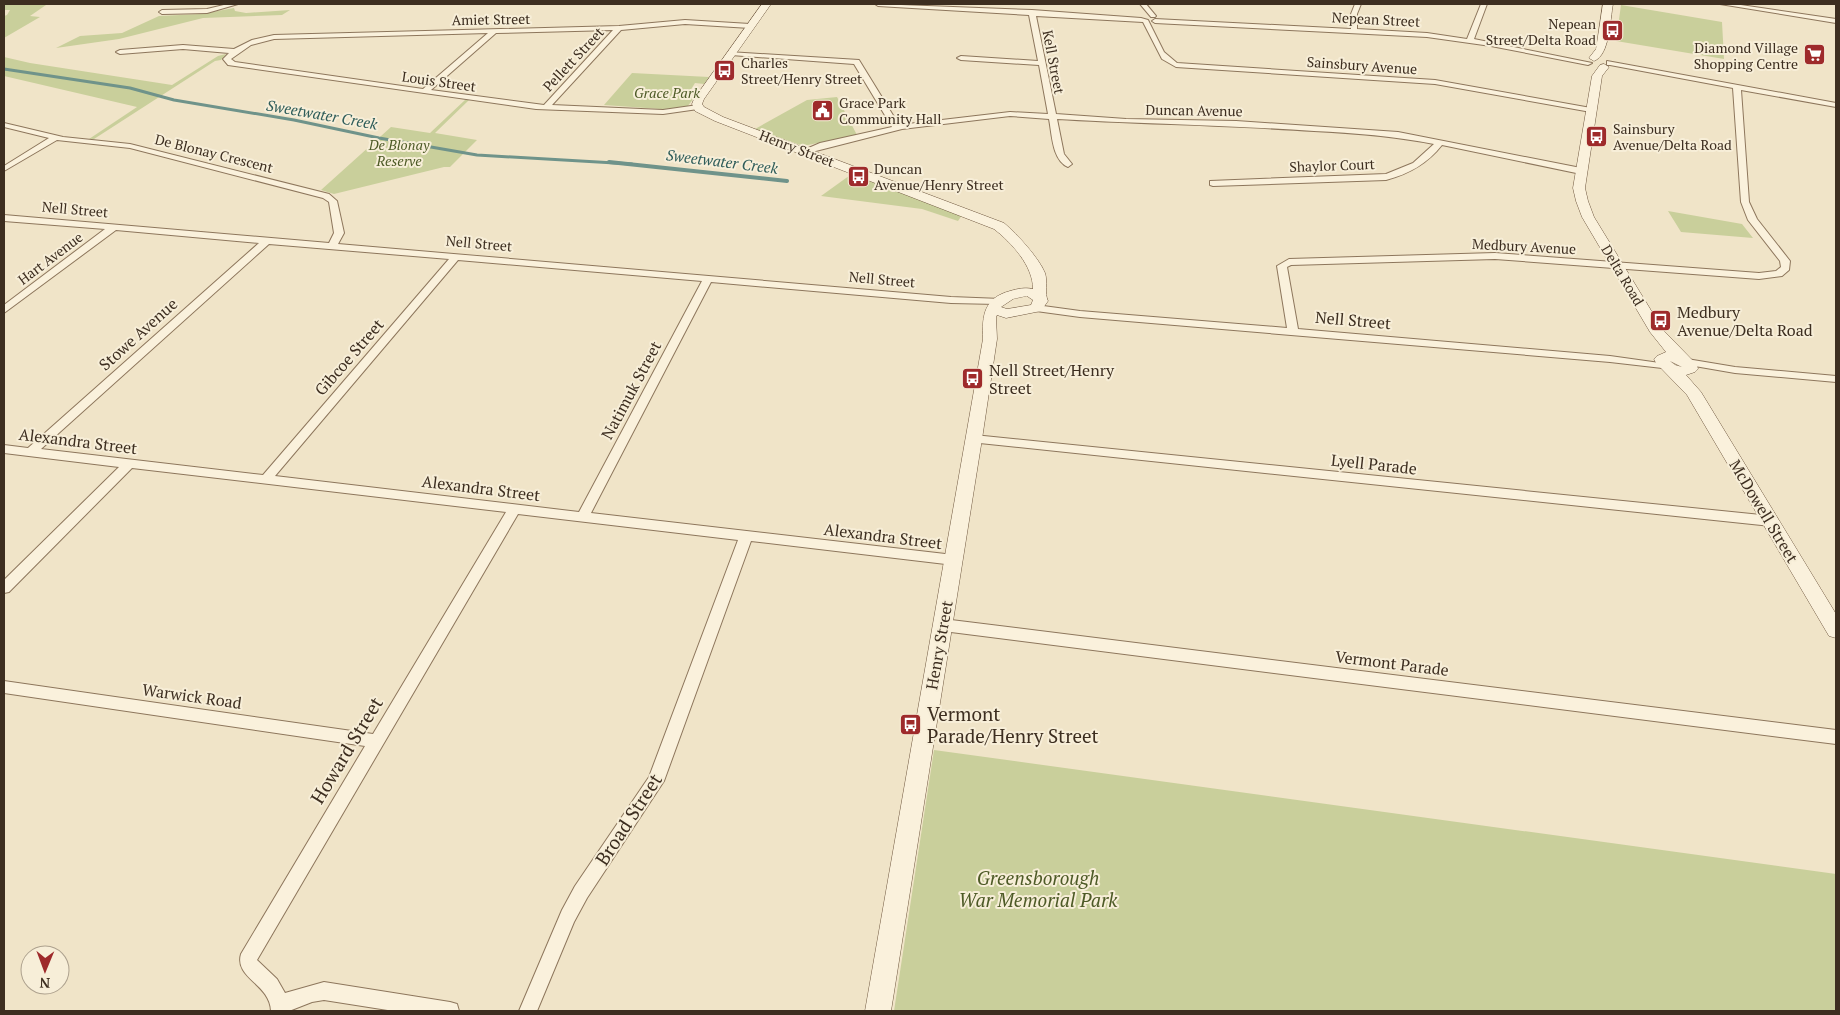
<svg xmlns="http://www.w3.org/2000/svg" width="1840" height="1015" font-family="'PT Serif',serif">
<rect width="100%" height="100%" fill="#f0e4c8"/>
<path fill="#c9cf9b" d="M4,4L46,5L30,16L40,17L4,38V16L7,15L10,10H4Z
M1621,5L1722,22L1724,59L1616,41Z
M234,8L235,11L246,13L290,10L282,15L203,18L119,39L56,48L80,36L122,33L159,16L201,14Z
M226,54L221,60L215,61L94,139H89L137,107L4,76V57L30,63L172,85L218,56Z
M632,73L709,77L704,84L695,83L690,91L697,94L687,107L675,110L604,105Z
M837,97L857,135L803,146L755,129L807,100Z
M465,100H469L435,133L477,140L450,167H444L334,194L321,190L391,127L430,133Z
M853,173L962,215L958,221L922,209L821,196Z
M1668,211L1742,224L1753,238L1681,232Z
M934,750L1836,874V1011H894Z"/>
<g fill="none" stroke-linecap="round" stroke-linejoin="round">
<path stroke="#6f938a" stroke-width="3" d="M4,69L130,88L174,100L294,120L379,138L477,155L632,164"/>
<path stroke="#6f938a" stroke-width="4" d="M609,162L787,181"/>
<defs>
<path id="street" d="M228,4H238L207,13L162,14L159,12L162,10L207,9Z
M875,4L1032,10L1141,18L1148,20L1164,52L1177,63L1435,80L1591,108L1595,110L1591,112L1435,84L1176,67L1162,59L1143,22L1036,16L1056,114L1126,119L1236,121L1398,132L1581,168L1585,171L1581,174L1442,145C1427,164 1409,174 1386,180L1213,186L1210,185V181L1386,174L1413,163L1434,144C1394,136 1355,133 1314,131C1228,125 1143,124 1057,119L1064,154L1072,164L1068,167C1052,160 1052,134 1049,119L1010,116L902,129L804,154V150L820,143L892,127L854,64L731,55L729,54V52L859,60L899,125L1010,112L1048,114L1039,65L961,60L957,58L961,56L1038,61L1029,15L878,6Z
M1140,4H1146L1156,16L1155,17H1151Z
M1355,4H1361L1357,14V29L1427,33L1467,39L1481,4H1487L1474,39L1592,63L1588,65L1491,46L1427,37L1155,23L1152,21L1155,19L1351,29V14Z
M1720,4H1734L1836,19V23Z
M685,20L750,24L753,26L750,28L685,24L621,30L552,105L663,110L698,105L702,107L698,109L663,114L536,109L228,65L223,59L229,53L183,49L120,54L116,52L120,50L183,45L234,49L252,40L274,35L619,26ZM613,30L544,105L431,90L496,33ZM488,33L423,89L235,62L231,59L251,45L274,39Z
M1607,61L1836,103V107L1741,90L1749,202L1757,219L1790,261L1789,270L1782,276L1759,279L1495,259L1291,265L1287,267L1298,329L1610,356L1667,364L1671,365L1672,367L1671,369L1610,362L1080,317L1036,311L1031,308L1036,305L1080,311L1287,328L1277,266L1289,259L1495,253L1759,273L1776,271L1781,267L1780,261L1748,220L1741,202L1733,88L1610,65H1607Z
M4,123L63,137L130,144L329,194L337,201L344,233L338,244L951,297L1001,299V303L997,304L951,303L711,282L591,513L954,555L959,556L961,560L959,564L954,565L751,541L664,781L587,898L574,922L537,1011H519L562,910L575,886L649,777L738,540L518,514L257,960L277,979L285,993L324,982L450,1002L457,1004L459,1011H394L324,1000L312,1002L289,1011H271C270,984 234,978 241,954L365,746L4,693V681L373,734L506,512L132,468L9,592L4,593V580L119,467L4,453V445L28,448L259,243L116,230L4,313V305L105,229L4,221V215L329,243L334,233L329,202L323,198L130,148L57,140L4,171V166L49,138L4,127ZM269,244L449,259L263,475L41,449ZM458,260L702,281L579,512L275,476Z
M1687,359L1735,367L1836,376V382L1735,373L1683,364L1682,362Z
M974,435L1771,516L1775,518L1777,521L1775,524L1771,526L970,442L968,439L970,436Z
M943,619L1836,730V744L943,631L938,629L936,625L938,621Z"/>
<path id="secondary" d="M762,4H771L704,99L702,104L704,107L723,117L1004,223C1017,234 1039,258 1045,273C1048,282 1044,293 1048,301L1041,311L1006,318L997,315L996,317L997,339L982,439L891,1011H865L983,339C982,315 984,298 1010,291C1017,289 1025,287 1033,289C1033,266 1012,243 994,229L715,121L695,111L692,104L694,99ZM1027,296L1033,300L1031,305L1007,309L1001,307L1013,299Z
M1603,4H1613C1610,19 1610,55 1594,61L1589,58L1596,49Z
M1604,64L1609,67L1602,76L1585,188L1588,201L1594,217L1663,330L1697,365L1698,369L1695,372L1686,375L1701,392L1836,614V638L1829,636L1687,395L1656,363L1654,359L1657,356L1666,352L1650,332L1582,217L1576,201L1573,188L1592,76L1600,65ZM1670,361L1682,367L1675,365Z"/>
</defs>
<use href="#street" stroke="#8d765c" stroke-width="2"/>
<use href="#secondary" stroke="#6f573f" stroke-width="1"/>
<use href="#street" fill="#faf1dc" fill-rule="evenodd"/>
<use href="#secondary" fill="#faf1dc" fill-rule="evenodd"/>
</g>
<defs>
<symbol id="bus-square" viewBox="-11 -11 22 22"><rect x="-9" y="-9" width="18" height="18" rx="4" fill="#9e2a2b" stroke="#f7eed8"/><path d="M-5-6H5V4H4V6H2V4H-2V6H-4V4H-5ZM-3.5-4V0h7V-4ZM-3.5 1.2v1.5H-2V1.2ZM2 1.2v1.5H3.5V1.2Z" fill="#fff"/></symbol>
<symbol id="supermarket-square" viewBox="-11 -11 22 22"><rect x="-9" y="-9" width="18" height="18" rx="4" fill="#9e2a2b" stroke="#f7eed8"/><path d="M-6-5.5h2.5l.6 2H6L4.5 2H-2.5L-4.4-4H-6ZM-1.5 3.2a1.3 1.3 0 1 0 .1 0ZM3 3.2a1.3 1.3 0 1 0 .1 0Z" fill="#fff"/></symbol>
<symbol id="civic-square" viewBox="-11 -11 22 22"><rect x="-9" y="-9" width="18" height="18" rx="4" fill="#9e2a2b" stroke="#f7eed8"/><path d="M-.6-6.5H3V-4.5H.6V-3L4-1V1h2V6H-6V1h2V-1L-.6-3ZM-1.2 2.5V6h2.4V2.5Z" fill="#fff"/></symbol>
</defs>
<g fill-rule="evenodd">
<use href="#bus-square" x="1600" y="18" width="25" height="25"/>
<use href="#supermarket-square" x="1802" y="42" width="25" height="25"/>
<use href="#bus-square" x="712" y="58" width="25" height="25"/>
<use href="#civic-square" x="810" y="98" width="25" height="25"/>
<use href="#bus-square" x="1584" y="124" width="25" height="25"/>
<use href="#bus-square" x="846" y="164" width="25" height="25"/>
<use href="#bus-square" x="1648" y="308" width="25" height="25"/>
<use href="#bus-square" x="960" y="366" width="25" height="25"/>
<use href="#bus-square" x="898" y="712" width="25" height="25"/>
</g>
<g text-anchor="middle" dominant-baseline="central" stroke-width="4" stroke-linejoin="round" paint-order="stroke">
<g font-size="14" fill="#3d2e20" stroke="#f7eed8">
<text transform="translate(491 19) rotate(-1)">Amiet Street</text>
<text transform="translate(1376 19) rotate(3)">Nepean Street</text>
<text transform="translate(573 59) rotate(-47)">Pellett Street</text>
<text transform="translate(1054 62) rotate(79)">Kell Street</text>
<text transform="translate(1362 65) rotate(4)">Sainsbury Avenue</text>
<text transform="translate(439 81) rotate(8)">Louis Street</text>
<text transform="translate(1194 110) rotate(1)">Duncan Avenue</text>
<text transform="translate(797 148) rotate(21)">Henry Street</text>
<text transform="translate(214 153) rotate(14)">De Blonay Crescent</text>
<text transform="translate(1332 165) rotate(-2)">Shaylor Court</text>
<text transform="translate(75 209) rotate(5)">Nell Street</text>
<text transform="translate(479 243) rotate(5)">Nell Street</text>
<text transform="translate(1524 246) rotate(3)">Medbury Avenue</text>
<text transform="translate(50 258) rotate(-37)">Hart Avenue</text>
<text transform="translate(1623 275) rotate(59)">Delta Road</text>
<text transform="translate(882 279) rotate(5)">Nell Street</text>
</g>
<g font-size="14" fill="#3d2e20" stroke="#f7eed8" text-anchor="start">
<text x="1596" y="23" text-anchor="end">Nepean<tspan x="1596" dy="16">Street/Delta Road</tspan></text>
<text x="1798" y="47" text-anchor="end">Diamond Village<tspan x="1798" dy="16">Shopping Centre</tspan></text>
<text x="741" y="62">Charles<tspan x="741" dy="16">Street/Henry Street</tspan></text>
<text x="839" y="102">Grace Park<tspan x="839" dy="16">Community Hall</tspan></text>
<text x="1613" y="128">Sainsbury<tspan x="1613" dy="16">Avenue/Delta Road</tspan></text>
<text x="874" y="168">Duncan<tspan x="874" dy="16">Avenue/Henry Street</tspan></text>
</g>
<g font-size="14" font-style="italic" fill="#4d5a26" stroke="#f7eed8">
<text x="667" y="92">Grace Park</text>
<text x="399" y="144">De Blonay<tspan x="399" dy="16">Reserve</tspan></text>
</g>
<g font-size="15" font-style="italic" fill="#2f5d5a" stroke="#f7eed8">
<text transform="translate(322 114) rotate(10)">Sweetwater Creek</text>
<text transform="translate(722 161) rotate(7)">Sweetwater Creek</text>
</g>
<g font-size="16" fill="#3d2e20" stroke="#f7eed8" text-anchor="start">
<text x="1677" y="312">Medbury<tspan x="1677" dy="18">Avenue/Delta Road</tspan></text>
<text x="989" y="370">Nell Street/Henry<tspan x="989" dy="18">Street</tspan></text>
</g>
<g font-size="16" fill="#3d2e20" stroke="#f7eed8">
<text transform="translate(1353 320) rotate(5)">Nell Street</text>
<text transform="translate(138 334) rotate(-42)">Stowe Avenue</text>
<text transform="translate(349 357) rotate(-49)">Gibcoe Street</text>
<text transform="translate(631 390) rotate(-62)">Natimuk Street</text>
<text transform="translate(78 441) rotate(7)">Alexandra Street</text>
<text transform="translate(1374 464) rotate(6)">Lyell Parade</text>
<text transform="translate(481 488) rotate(7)">Alexandra Street</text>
<text transform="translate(1764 511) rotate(59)">McDowell Street</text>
<text transform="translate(883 536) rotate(7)">Alexandra Street</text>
<text transform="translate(939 645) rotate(-80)">Henry Street</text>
<text transform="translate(1392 663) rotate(7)">Vermont Parade</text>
<text transform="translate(192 696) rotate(8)">Warwick Road</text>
</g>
<g font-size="19" fill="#3d2e20" stroke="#f7eed8" text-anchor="start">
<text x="927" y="713">Vermont<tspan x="927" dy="22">Parade/Henry Street</tspan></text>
</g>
<g font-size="19" fill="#3d2e20" stroke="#f7eed8">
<text transform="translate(346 750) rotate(-59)">Howard Street</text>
<text transform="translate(628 819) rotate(-57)">Broad Street</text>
</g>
<g font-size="19" font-style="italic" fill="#4d5a26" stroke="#f7eed8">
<text x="1038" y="877">Greensborough<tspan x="1038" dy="22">War Memorial Park</tspan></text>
</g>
</g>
<rect width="1840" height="1015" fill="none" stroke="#3d2e20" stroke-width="10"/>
<g transform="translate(45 970) rotate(181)"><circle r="24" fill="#f7eed8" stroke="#ada18e"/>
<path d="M0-4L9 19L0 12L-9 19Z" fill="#9e2a2b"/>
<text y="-8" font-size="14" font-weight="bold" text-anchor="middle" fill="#3d2e20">N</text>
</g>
</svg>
